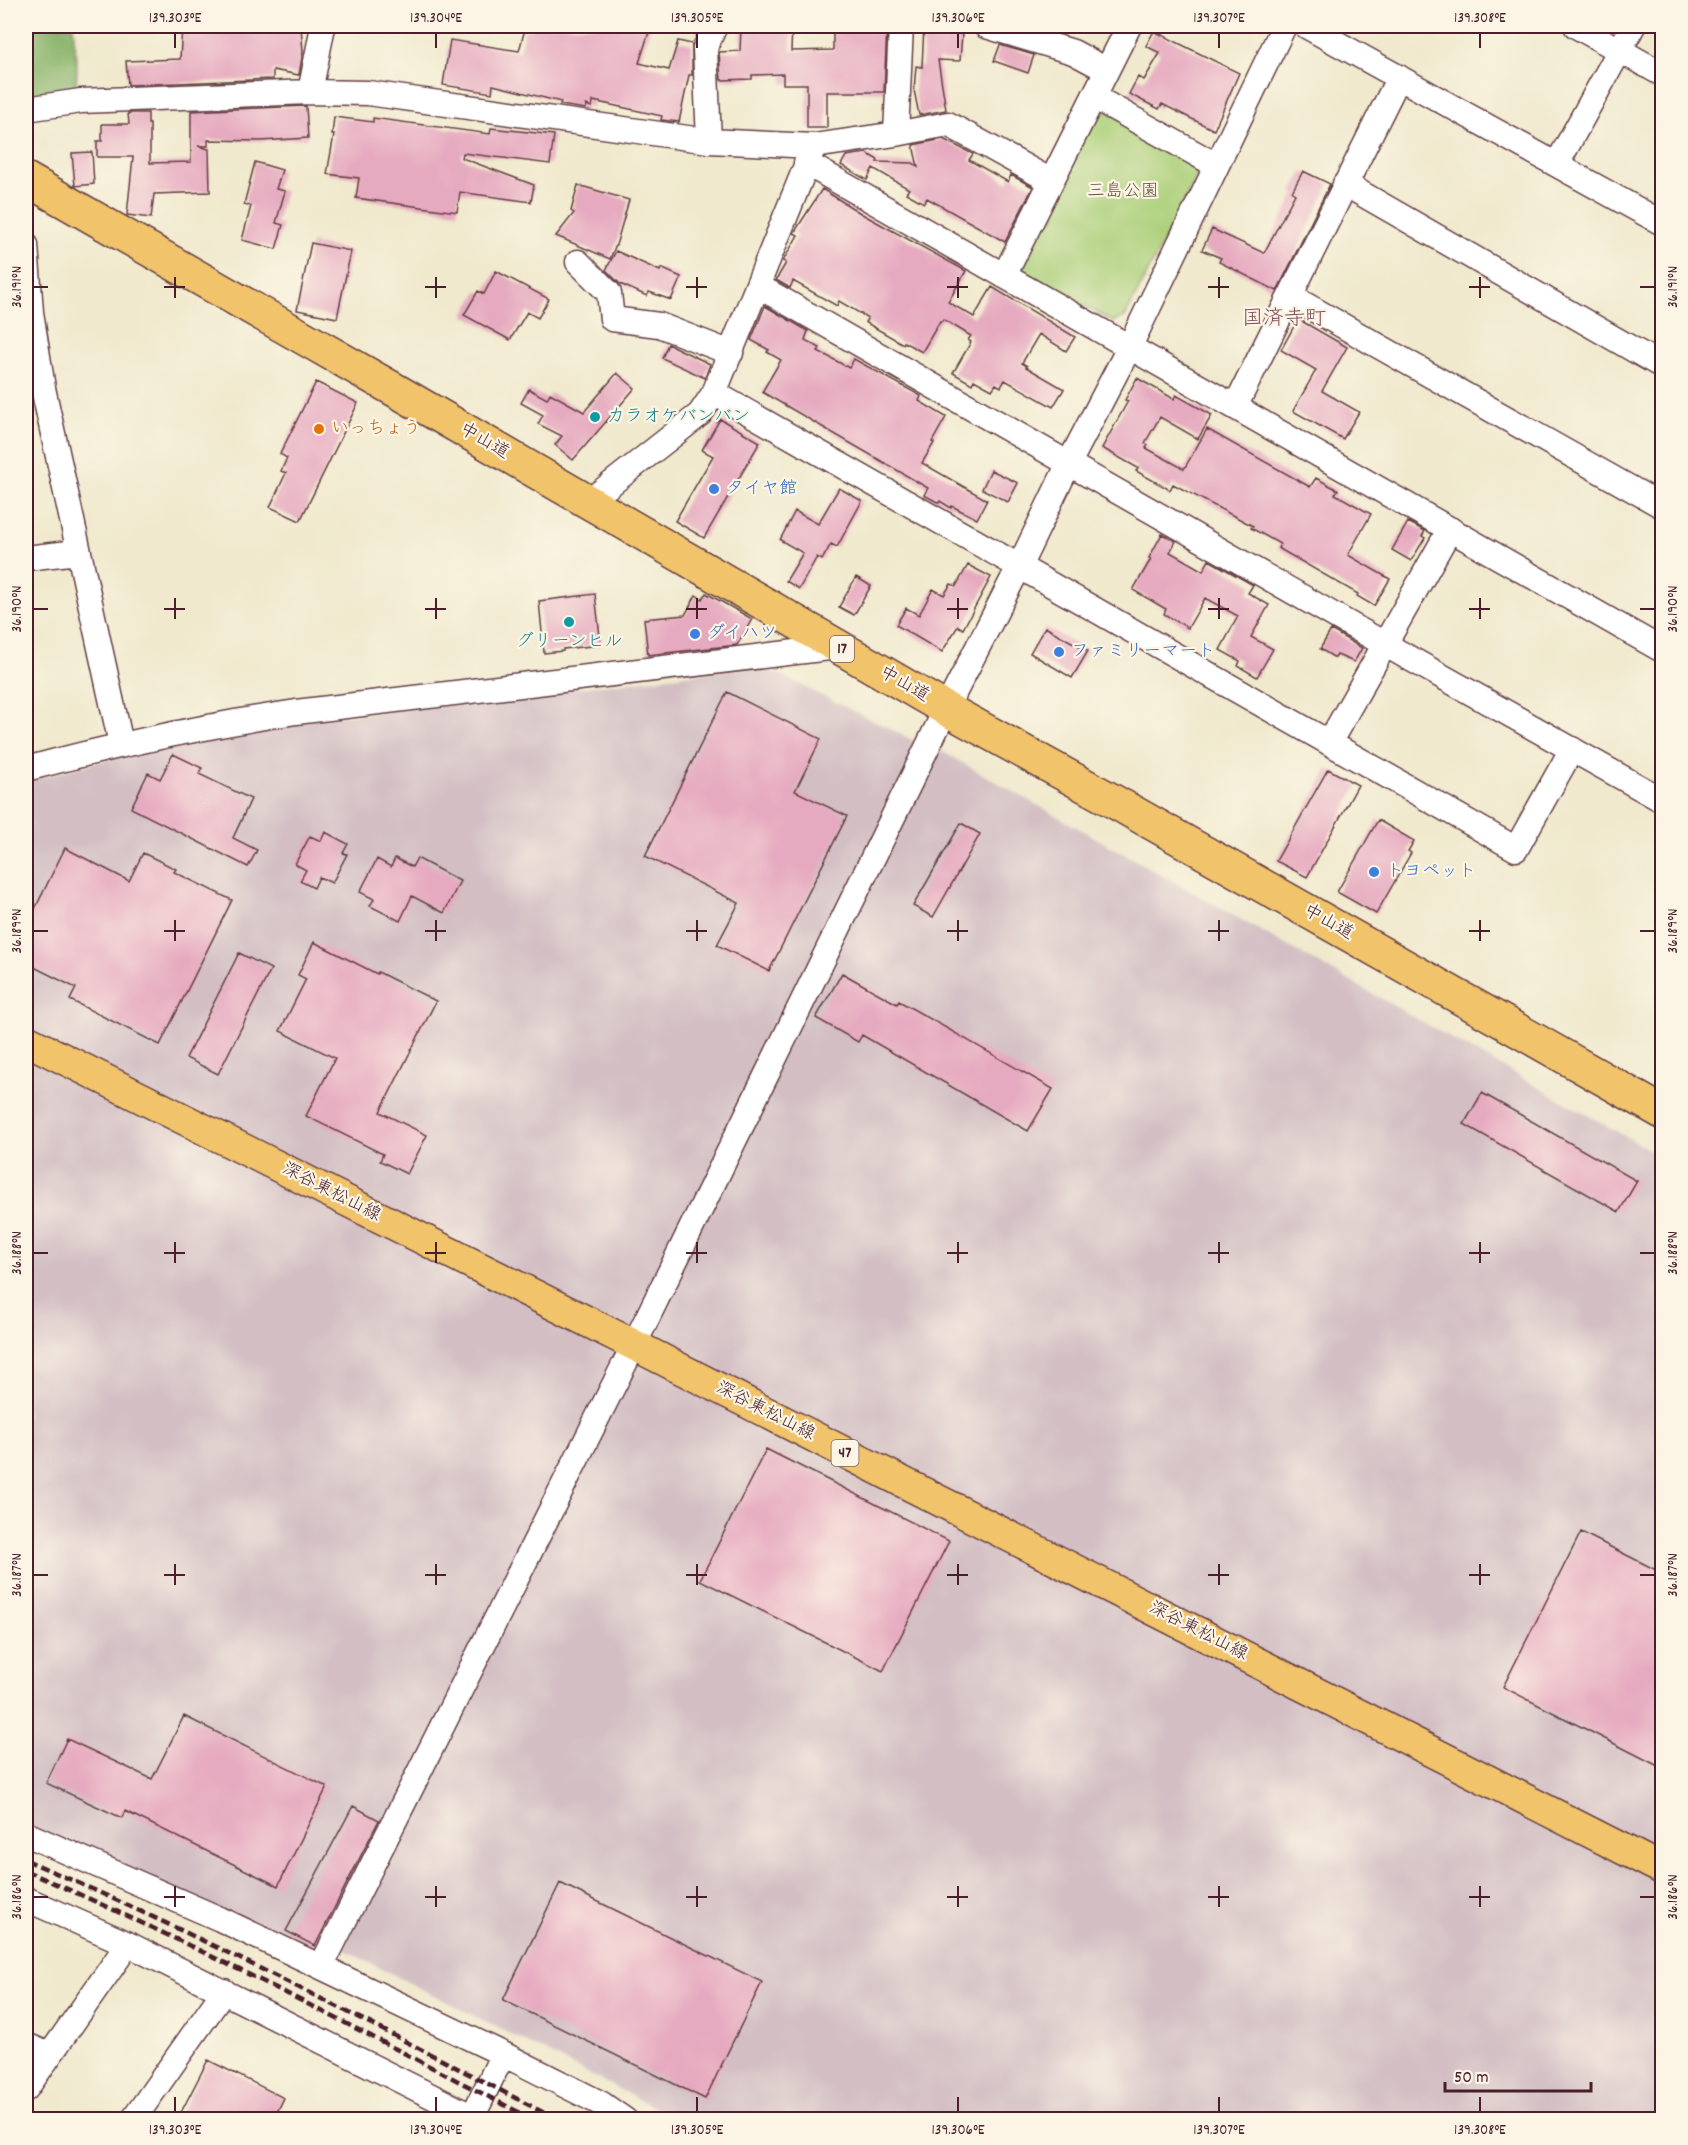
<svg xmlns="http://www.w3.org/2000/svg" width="1688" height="2145" font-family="Dekko,'Klee One',sans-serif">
<rect width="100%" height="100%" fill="#fcf5e5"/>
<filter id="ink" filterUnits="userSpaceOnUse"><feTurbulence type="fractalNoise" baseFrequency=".0167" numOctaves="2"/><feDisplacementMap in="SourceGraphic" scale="12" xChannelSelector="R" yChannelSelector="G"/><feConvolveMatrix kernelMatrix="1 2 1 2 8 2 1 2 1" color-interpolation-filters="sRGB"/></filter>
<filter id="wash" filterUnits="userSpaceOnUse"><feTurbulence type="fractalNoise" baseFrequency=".008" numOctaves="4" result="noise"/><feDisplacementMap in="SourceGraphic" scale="24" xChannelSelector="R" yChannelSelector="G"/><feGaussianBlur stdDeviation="1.35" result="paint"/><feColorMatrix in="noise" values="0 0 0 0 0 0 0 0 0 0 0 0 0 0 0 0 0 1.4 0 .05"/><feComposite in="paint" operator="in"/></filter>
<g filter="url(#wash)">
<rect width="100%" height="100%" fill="#f0e9cd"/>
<path fill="#d2bec3" d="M762,666L927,747L321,1967L26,1834V781L121,756L221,735L317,719Z
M936,748L1662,1157V2119H677L337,1946Z"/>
<path fill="#aacf78" stroke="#7a7752" stroke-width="1.5" d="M1105,110L1194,160L1198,174L1125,317L1113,322L1024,272L1022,260L1096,113Z"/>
<path fill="#87b268" stroke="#68684a" stroke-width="1.5" d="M26,26H73L77,66L76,90L26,101Z"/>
<g id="blocks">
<path fill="#e6aac0" d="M182,26H248V30L301,26L303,52L299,75L273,70V79L128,85L126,61L180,59Z
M531,26H651L639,63L669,70L678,41L692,44V75H689L679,122L661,120L662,116L593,101L592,107L586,105V109L560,105L561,102L493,85L492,93L443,85L450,40L519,51L525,29L531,31Z
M741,26H792L791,51L833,50V26H887L884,92H827V128H807V84H783V74L752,75V79L721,80L719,52L740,51Z
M924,26H932L933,32L962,34L960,61L938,60L946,110L919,115L914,90L916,66L922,67Z
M1154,31L1239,73L1214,130L1162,104L1159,109L1129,94L1138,77L1144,80L1160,53L1146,46Z
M1000,45L1034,55L1028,73L994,61Z
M306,106L308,138L261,141L208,140V146H198L209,149L210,192L154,194L151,218L127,215L133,157H97V141H102V124H129L128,113H148V124H150V163L191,162V111Z
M334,117L373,122V118L490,134L491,128L554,135L550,164L463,153L462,158L534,185L531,202L460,192L457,212L356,198L359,178L327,174L334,135H332Z
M943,139L973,154L969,160L1008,182L1011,175L1033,187L1005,242L927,198L924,203L906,193L909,189L873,168L867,180L841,165L846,156L866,153L878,160L877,162L913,163L918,167L913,145Z
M92,152L94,184L75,186L72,153Z
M255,162L282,170L276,189L285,191L276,223L283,225L276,249L242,240L251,206L244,204Z
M1303,171L1330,184L1277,291L1219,262L1221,258L1202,250L1212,229L1264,253L1295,194L1292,192Z
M578,185L629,200L617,242L610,259L556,236L574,213L571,211Z
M822,189L862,214L966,271L948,302L974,317L992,287L1075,337L1066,351L1039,334L1022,363L1027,366L1026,367L1064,389L1053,407L1005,380L1001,387L996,384L992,390L974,380L972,384L953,373L971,342L968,340L971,336L943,319L942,321H940L922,352L904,342L903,344L865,322L868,318L839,301L837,306L793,281L790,288L776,280L786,263L783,261L798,235L794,233Z
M311,243L351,251L337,318L297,310Z
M616,251L660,271L661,268L681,277L671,300L649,292L647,296L620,284L606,270Z
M496,271L549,299L538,318L527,312L510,340L464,315L478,291L484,294Z
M765,306L808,331L805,340L820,348L818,351L849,368L854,359L921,396L919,401L946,417L932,442L934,443L922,463L987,500L977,519L952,506L951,508L940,501L939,503L924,495L928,488L762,392L781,360L767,352L769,350L751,340Z
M1298,319L1347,347L1322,391L1359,412L1343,439L1293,411L1316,370L1281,350Z
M668,344L710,364L705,378L662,358Z
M617,373L635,388L573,460L555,445L562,436L538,424L543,415L521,403L529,389L547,399L550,393L584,412Z
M1137,378L1174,399L1176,395L1212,415L1198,439L1160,417L1145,443L1148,445L1146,448L1184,469L1207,429L1310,487L1316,478L1338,490L1335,494L1371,514L1348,555L1390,579L1374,606L1357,596L1358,594L1278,548L1280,544L1251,528L1253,526L1173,484L1170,490L1136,471L1138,468L1102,448L1128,401L1125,400Z
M316,382L358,403L300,521L270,507L286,473L281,471L287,458L280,454Z
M720,419L760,442L704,538L675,521L713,456L702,450Z
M991,470L1018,483L1008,502L982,489Z
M839,488L862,501L837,547L831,544L822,560L817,557L799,589L786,581L803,553L780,540L795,511L818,524Z
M1408,522L1425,531L1422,536L1425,538L1411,561L1392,550Z
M1162,534L1176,541L1170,552L1203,571L1209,560L1253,585L1248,593L1269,605L1251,637L1273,649L1257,677L1238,666L1240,661L1220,650L1238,616L1205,598L1188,628L1164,614L1166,609L1133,590L1151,559L1149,558Z
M968,565L991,577L963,629L958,626L942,652L896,625L906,608L919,615L933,589L944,595L951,584L956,586Z
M856,577L871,586L854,615L839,607Z
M706,593L752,619L737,645L648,655L644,619L685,615L696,595L702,599Z
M595,594L601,645L563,649V651L544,653L539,601Z
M1045,627L1088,651L1072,678L1030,653Z
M1331,630L1362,648L1354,662L1337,655L1335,658L1320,649Z
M727,692L821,739L795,791L847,816L769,971L717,945L739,903L645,856Z
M173,754L202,768L199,774L251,799L233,838L257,850L248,867L131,808L148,773L160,779Z
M1328,769L1358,785L1307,877L1276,861Z
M1378,820L1414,841L1408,851L1411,853L1376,914L1337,892Z
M961,823L980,834L933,917L913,906Z
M325,832L348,844L343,853L347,854L332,883L319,877L314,888L300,881L306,870L295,864L310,836L321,841Z
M65,848L129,881L143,853L176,869L174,872L232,900L160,1045L70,1000L76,988L26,963V927Z
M395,858L412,867L417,858L460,881L444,913L412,896L400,921L370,906L374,899L360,892L377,859L391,867Z
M314,942L377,974L378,972L436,1001L380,1112L427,1135L407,1174L380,1161L383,1154L306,1116L335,1058L280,1031L306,979L298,975Z
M239,953L271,969L218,1074L186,1058Z
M842,973L897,1004L899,1001L1053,1089L1028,1131L862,1035L858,1042L816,1018Z
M1482,1093L1637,1181L1619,1212L1464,1124Z
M766,1449L949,1541L883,1671L700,1580Z
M1581,1532L1662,1573V1768L1503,1687Z
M184,1716L327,1787L278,1886L125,1811L122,1818L46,1783L67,1739L152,1779Z
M353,1806L379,1820L315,1946L286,1931Z
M560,1883L762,1982L705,2099L503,2000Z
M208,2060L284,2098L273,2120H177Z"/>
</g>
</g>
<g filter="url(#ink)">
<use href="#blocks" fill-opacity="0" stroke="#633d43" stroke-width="1.5"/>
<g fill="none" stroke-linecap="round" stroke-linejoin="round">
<defs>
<path id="minor" d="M986,26L1073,52L1107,70
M1306,26L1662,223
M1576,26L1662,74
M1399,77L1290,296L1662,506
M310,92L323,26
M1094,97L1216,165
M26,109L81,101L310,92L368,93L709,141L814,146L896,134L948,124L1051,181
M896,134L901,26
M709,141L705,48L715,26
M806,163L1662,650
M1557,164L1633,26
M1345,184L1662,366
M26,245L31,312L43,388L121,744
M578,262L609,293L612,319L659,325L731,353
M1004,276L1129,26
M758,286L1386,645L1662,800
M714,393L1516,849L1572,749
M1235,407L1290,296
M588,502L700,414L714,393L812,151
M26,558L78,552
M1329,743L1450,529
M26,769C116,745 203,726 296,712L838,647
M26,1834L220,1919L321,1967L503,2054L602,2104L625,2120
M26,1899L128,1944L479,2120
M321,1967L634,1345L946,709L1019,567L1069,463L1129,348L1284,26
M26,2045L49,2055
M26,2089L128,1944
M133,2120L224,1991
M471,2120L503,2054"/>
<path id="major" d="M26,1040L634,1345L1662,1869"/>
<path id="highway" d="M26,179L402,394L946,709L1122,806L1662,1112"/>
</defs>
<use href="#minor" stroke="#633d43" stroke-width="27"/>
<use href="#major" stroke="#633d43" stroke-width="33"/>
<use href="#highway" stroke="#633d43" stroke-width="36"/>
<use href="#minor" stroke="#fff" stroke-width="24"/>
<use href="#major" stroke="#f1c36a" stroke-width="30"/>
<use href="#highway" stroke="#f1c36a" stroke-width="33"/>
<path stroke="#4a1f2b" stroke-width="4.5" stroke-dasharray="9 4.5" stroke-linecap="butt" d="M26,1860C207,1938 382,2029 558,2120
M26,1871C199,1945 366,2034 534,2120"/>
</g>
</g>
<path fill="none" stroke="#4a1f2b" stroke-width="2" d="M175,33V48M436,33V48M697,33V48M958,33V48M1219,33V48M1480,33V48M175,277V298M436,277V298M697,277V298M958,277V298M1219,277V298M1480,277V298M33,287H48M164,287H185M425,287H446M686,287H707M947,287H968M1208,287H1229M1469,287H1490M1640,287H1655M175,598V619M436,598V619M697,598V619M958,598V619M1219,598V619M1480,598V619M33,609H48M164,609H185M425,609H446M686,609H707M947,609H968M1208,609H1229M1469,609H1490M1640,609H1655M175,920V941M436,920V941M697,920V941M958,920V941M1219,920V941M1480,920V941M33,931H48M164,931H185M425,931H446M686,931H707M947,931H968M1208,931H1229M1469,931H1490M1640,931H1655M175,1242V1263M436,1242V1263M697,1242V1263M958,1242V1263M1219,1242V1263M1480,1242V1263M33,1253H48M164,1253H185M425,1253H446M686,1253H707M947,1253H968M1208,1253H1229M1469,1253H1490M1640,1253H1655M175,1564V1585M436,1564V1585M697,1564V1585M958,1564V1585M1219,1564V1585M1480,1564V1585M33,1575H48M164,1575H185M425,1575H446M686,1575H707M947,1575H968M1208,1575H1229M1469,1575H1490M1640,1575H1655M175,1886V1907M436,1886V1907M697,1886V1907M958,1886V1907M1219,1886V1907M1480,1886V1907M33,1897H48M164,1897H185M425,1897H446M686,1897H707M947,1897H968M1208,1897H1229M1469,1897H1490M1640,1897H1655M175,2097V2112M436,2097V2112M697,2097V2112M958,2097V2112M1219,2097V2112M1480,2097V2112"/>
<g fill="#0f9aa8" stroke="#fcf5e5" stroke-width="2">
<circle cx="595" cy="417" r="6"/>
<circle cx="569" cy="622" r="6"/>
</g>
<circle fill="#e8710a" stroke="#fcf5e5" stroke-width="2" cx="319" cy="429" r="6"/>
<g fill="#3f7fe0" stroke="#fcf5e5" stroke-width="2">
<circle cx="714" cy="489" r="6"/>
<circle cx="695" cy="634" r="6"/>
<circle cx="1059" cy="652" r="6"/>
<circle cx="1374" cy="872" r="6"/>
</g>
<g text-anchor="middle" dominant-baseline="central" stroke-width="4.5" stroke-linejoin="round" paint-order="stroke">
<g fill="#fcf5e5" stroke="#7f5f63" stroke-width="1.5">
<rect x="830" y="636" width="24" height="26" rx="4.5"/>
<rect x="831.5" y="1440" width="27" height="26" rx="4.5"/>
</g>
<g font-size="16" font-weight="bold" fill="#4a1f2b">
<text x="842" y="649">17</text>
<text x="845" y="1453">47</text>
</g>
<g font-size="18" fill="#675442" stroke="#fcf5e5">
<text x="1123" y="192">三島公園</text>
</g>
<g font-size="18" fill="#0d838f" stroke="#fcf5e5" text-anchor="start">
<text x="607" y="417">カラオケバンバン</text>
<text x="569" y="642" text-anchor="middle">グリーンヒル</text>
</g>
<g font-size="18" fill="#c56008" stroke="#fcf5e5" text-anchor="start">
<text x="331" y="429">いっちょう</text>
</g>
<g font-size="18" fill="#4a1f2b" stroke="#fcf5e5">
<text transform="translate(484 442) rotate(30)">中山道</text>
<text transform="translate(904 685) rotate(30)">中山道</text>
<text transform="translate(1328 923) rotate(29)">中山道</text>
<text transform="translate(331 1193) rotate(27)">深谷東松山線</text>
<text transform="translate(765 1412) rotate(27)">深谷東松山線</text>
<text transform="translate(1198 1632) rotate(27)">深谷東松山線</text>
</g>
<g font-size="18" fill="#366cbe" stroke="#fcf5e5" text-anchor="start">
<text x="726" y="489">タイヤ館</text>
<text x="707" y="634">ダイハツ</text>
<text x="1071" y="652">ファミリーマート</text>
<text x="1386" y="872">トヨペット</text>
</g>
<g font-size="21" fill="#81505f" stroke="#fcf5e5">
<text x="1284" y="320">国済寺町</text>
</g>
</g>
<rect width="1688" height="2145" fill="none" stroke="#fcf5e5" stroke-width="66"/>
<path d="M1445 2082v9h146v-9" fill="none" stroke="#4a1f2b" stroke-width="3"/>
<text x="1454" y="2082" font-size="18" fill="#4a1f2b" stroke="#fcf5e5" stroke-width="4.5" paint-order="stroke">50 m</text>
<rect x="33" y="33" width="1622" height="2079" fill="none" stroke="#4a1f2b" stroke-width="2"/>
<g font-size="15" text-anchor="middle" fill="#4a1f2b">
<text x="175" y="22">139.303°E</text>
<text x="436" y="22">139.304°E</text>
<text x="697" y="22">139.305°E</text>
<text x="958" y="22">139.306°E</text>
<text x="1219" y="22">139.307°E</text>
<text x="1480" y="22">139.308°E</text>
<text transform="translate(16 287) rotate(-90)" y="5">36.191°N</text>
<text transform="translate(1672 287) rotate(-90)" y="5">36.191°N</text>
<text transform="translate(16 609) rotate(-90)" y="5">36.190°N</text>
<text transform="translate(1672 609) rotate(-90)" y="5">36.190°N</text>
<text transform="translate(16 931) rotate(-90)" y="5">36.189°N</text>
<text transform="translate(1672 931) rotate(-90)" y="5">36.189°N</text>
<text transform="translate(16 1253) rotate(-90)" y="5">36.188°N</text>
<text transform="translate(1672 1253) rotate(-90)" y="5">36.188°N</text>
<text transform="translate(16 1575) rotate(-90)" y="5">36.187°N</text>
<text transform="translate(1672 1575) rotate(-90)" y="5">36.187°N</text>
<text transform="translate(16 1897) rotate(-90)" y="5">36.186°N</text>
<text transform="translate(1672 1897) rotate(-90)" y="5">36.186°N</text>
<text x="175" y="2134">139.303°E</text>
<text x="436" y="2134">139.304°E</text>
<text x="697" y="2134">139.305°E</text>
<text x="958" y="2134">139.306°E</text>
<text x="1219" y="2134">139.307°E</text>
<text x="1480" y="2134">139.308°E</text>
</g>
</svg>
